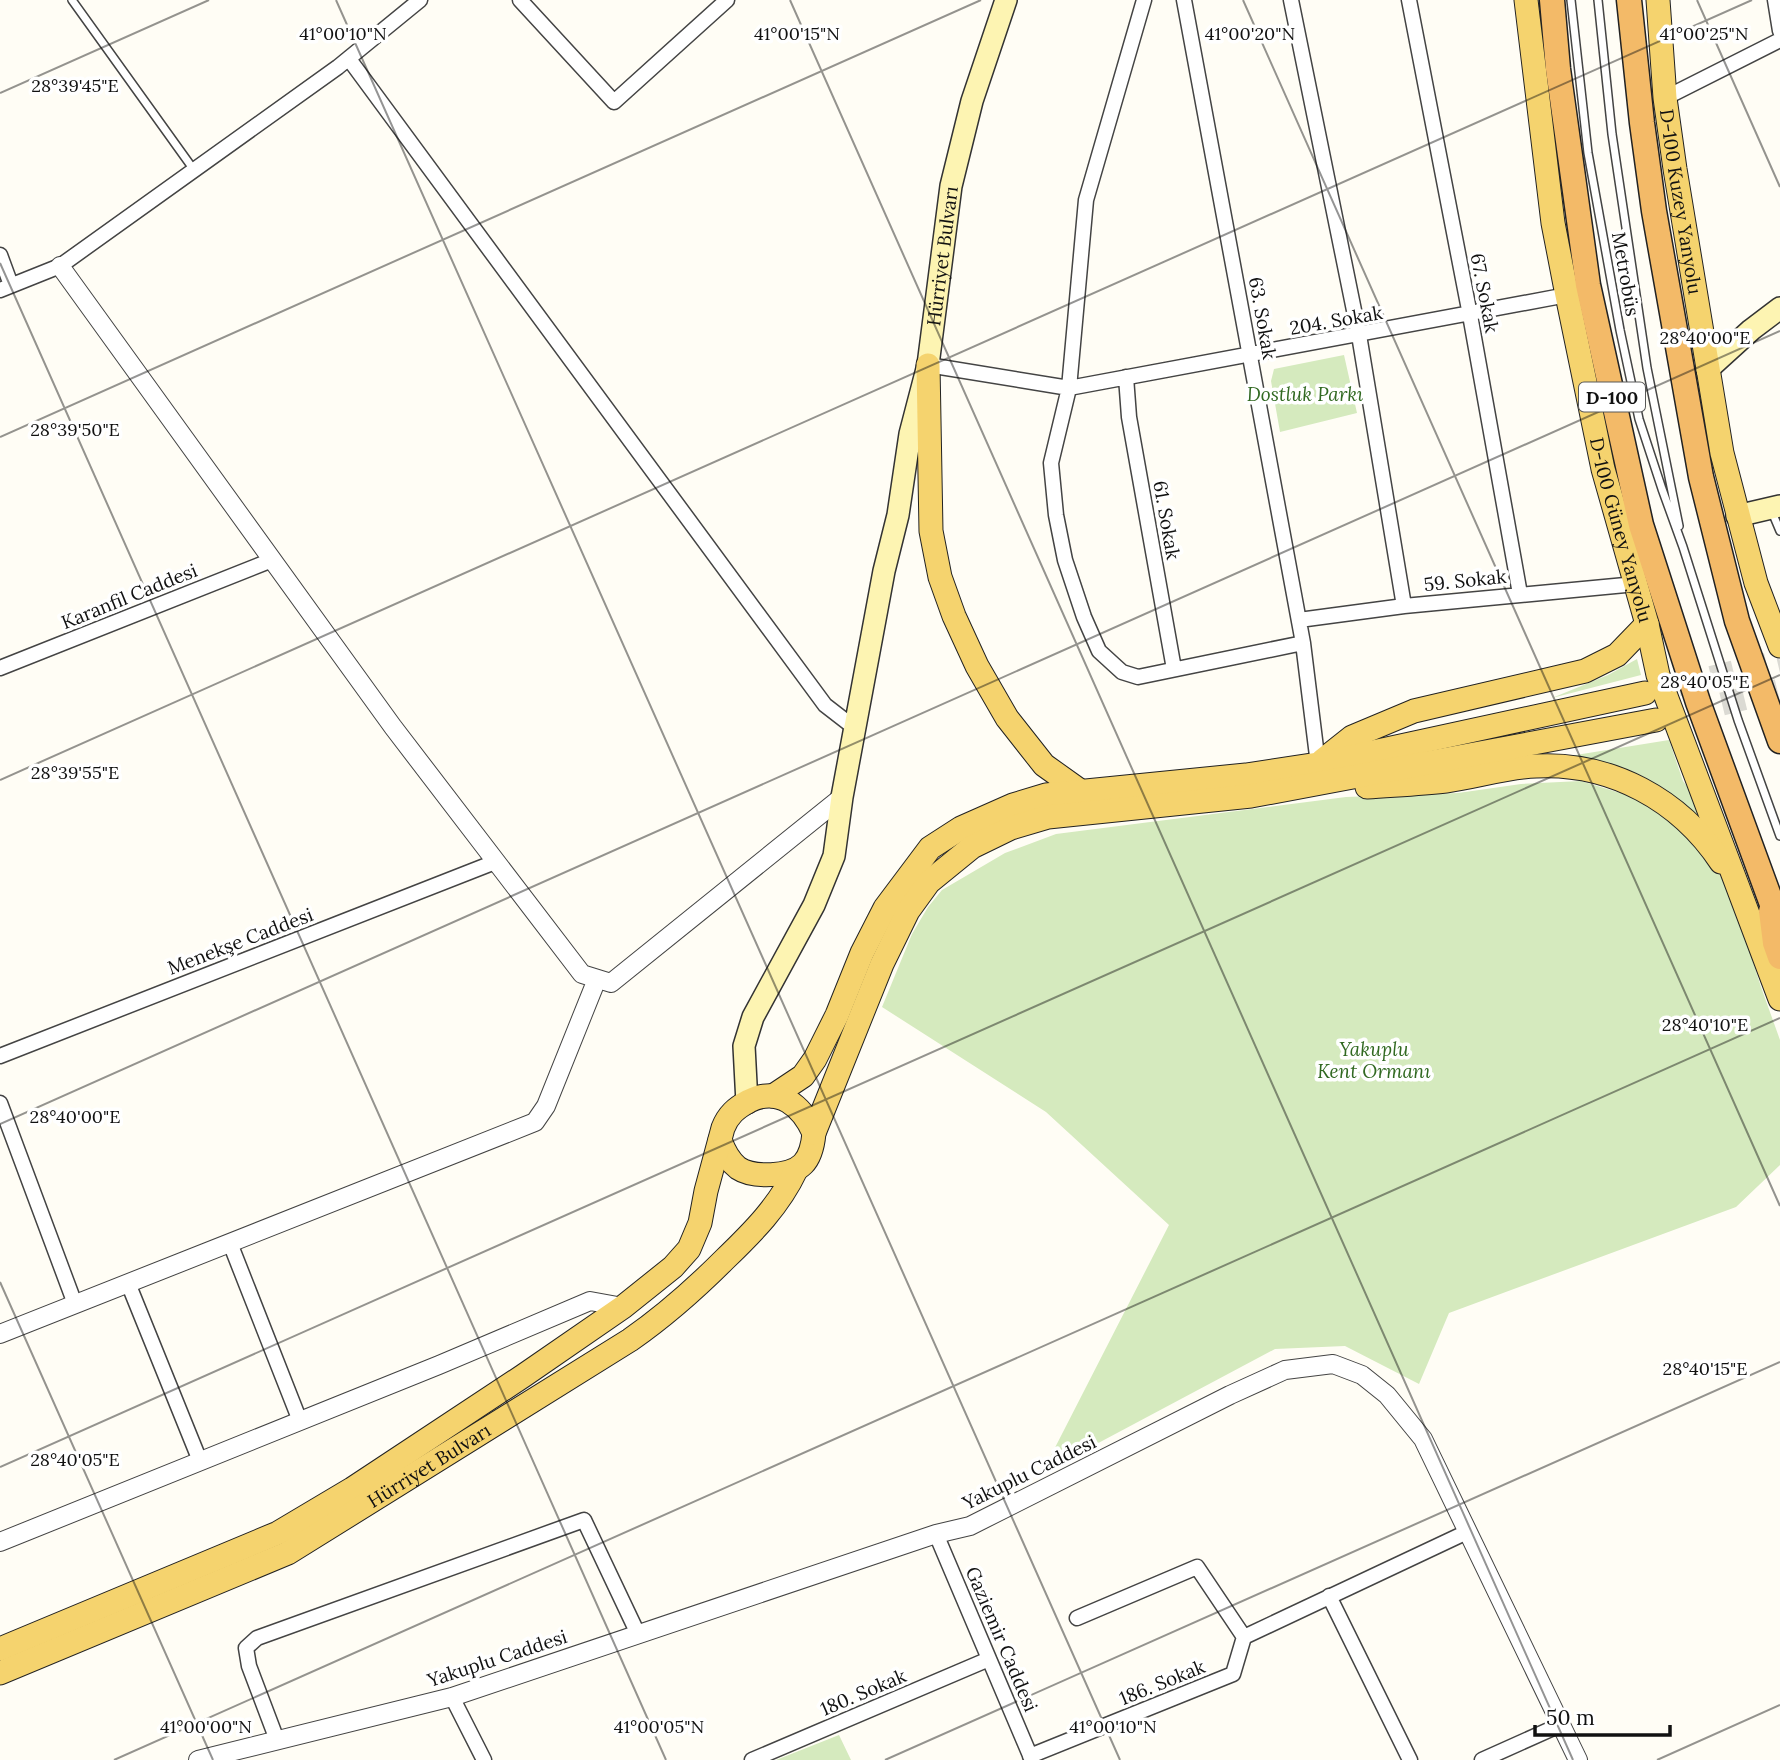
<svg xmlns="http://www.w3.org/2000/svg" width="1780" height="1760" font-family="Lora,serif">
<rect width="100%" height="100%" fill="#fffdf5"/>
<path fill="#d5eabe" d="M1344,355L1357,413L1280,432L1271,381L1274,369Z
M1637,659L1641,675L1552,698L1608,675Z
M1669,740L1683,781L1700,804L1706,821L1667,791L1632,774L1551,759Z
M1581,781L1627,795L1660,813L1704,851L1731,892L1761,987L1780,1040V1165L1736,1207L1449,1313L1419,1384L1345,1346L1275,1349L1042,1473L1169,1225L1046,1112L882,1007L912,934L928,907L942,890L1005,853L1056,834L1346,797L1458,793L1521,784Z
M839,1735L851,1760H776Z"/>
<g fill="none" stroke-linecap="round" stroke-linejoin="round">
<path stroke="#dbdad3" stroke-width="23" stroke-dasharray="23 11" stroke-linecap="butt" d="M1645,693L1780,661
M1656,720L1780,690"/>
<defs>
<path id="service" d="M72,0L194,170
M1571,0L1588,153L1620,330L1639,419L1662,489L1683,547L1738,720L1780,836
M1598,0L1612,134L1647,368L1679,526
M1772,512L1780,531"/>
<path id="minor" d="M520,0L614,102L727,0
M1184,0L1303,643L1318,764
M1291,0L1359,335L1404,606
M1409,0L1470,315L1520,594
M1775,0L1780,31
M349,59L825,705L856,729
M1665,98L1780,40
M0,255L11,285
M0,290L60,266L338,67L420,0
M928,365L1069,388L1086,200L1144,0
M1126,377L1129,417L1174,669
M1299,620L1404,606L1636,584
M1303,643L1138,677L1122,672L1099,651L1084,617L1065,560L1056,515L1051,463L1069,388L1567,295
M0,668L272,560
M0,1056L495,862
M0,1103L75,1304
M230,1243L300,1421
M128,1283L200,1461
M936,1534L1032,1760
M1329,1596L1410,1760
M1077,1618L1197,1567L1244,1637
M452,1697L484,1760
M277,1740L249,1666L246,1648L257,1638L584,1520L638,1634
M1030,1756L1233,1674L1244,1637L1467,1532
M752,1760L989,1659
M1482,1760L1560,1725"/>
<path id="tertiary" d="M60,266L393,727L582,974L611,983L842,797
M0,1334L535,1122L546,1106L597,979
M0,1542L439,1365L590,1301L623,1307
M198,1760L452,1697L936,1534L970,1526L1230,1395L1285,1370L1333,1364L1362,1375L1387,1395L1423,1439L1578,1760"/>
<g id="secondary">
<path d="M1707,370L1751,330L1780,308"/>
<path d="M1737,516L1780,506"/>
<path id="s1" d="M747,1103L744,1046L753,1017L814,905L834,856L842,797L884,571L898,515L910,434L928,365L951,186L972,101L1006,0"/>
</g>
<g id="primary">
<path id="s2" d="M1526,0L1553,223L1567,295L1603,469L1647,624L1658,675L1780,999"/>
<path id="s3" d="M1658,0L1665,98L1675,169L1722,453L1756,583L1780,646"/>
<path d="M928,365L931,531L940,577L954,616L977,666L1007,718L1044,765L1079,790"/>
<path d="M1323,760L1352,737L1414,711L1585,671L1617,655L1647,624"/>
<path d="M1367,787C1393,785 1420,784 1446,781C1476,777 1506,767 1536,766C1611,762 1680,800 1721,862"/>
<path d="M773,1096L803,1076L815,1059L837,1015L862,953L885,908L930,848L961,828L1013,805L1046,795L1246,775L1318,764L1645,693"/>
<path d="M720,1140C724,1151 729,1161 738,1168C753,1178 790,1177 803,1164C811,1156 813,1144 814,1133L882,964L908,911L929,882L972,847L1011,828L1048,817L1251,796L1656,720"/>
<path d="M0,1649L278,1533L352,1489L523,1376L623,1307L673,1267L689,1249L700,1223L706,1191L723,1128C728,1115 736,1108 749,1101C779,1086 802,1106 814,1133"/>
<path id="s4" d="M0,1673L288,1553L630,1340C666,1315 694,1290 725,1259C753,1232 779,1206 796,1170"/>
</g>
<path id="trunk" d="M1552,0L1558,69L1588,285L1641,525L1698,702L1780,926
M1629,0L1642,123L1654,211L1701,477L1737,621L1780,741
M1771,911L1775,943L1780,957"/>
</defs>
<use href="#service" stroke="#444" stroke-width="10"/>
<use href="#minor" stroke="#444" stroke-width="17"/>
<use href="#tertiary" stroke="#444" stroke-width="20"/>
<use href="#secondary" stroke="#333" stroke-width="24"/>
<use href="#primary" stroke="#222" stroke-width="25"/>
<use href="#trunk" stroke="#222" stroke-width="27"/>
<use href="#service" stroke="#fff" stroke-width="7"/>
<use href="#minor" stroke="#fff" stroke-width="14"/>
<use href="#tertiary" stroke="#fff" stroke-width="18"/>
<use href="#secondary" stroke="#fdf4b2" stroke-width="21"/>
<use href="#primary" stroke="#f5d36e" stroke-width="23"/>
<use href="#trunk" stroke="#f3ba68" stroke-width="24"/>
</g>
<path fill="none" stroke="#111" stroke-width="2" stroke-opacity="0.45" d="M336,0L1120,1760M790,0L1573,1760M1243,0L1780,1206M1697,0L1780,187M0,93L209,0M0,263L666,1760M0,437L981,0M0,780L1752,0M0,1124L1780,331M0,1282L213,1760M0,1467L1780,675M114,1760L1780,1018M885,1760L1780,1362M1657,1760L1780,1705"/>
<g text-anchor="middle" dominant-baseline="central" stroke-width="7" stroke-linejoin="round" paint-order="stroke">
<rect fill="#fff" stroke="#585858" stroke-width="2" x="1579" y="382.5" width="66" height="29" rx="5"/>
<g font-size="18" font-weight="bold" fill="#111">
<text x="1612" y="397">D-100</text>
</g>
<g font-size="19" fill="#111" stroke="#fff">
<text stroke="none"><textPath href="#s3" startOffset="203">D-100 Kuzey Yanyolu</textPath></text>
<text stroke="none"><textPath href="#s1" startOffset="878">Hürriyet Bulvarı</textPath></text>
<text transform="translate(1626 274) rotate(80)">Metrobüs</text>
<text transform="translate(1485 293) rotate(79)">67. Sokak</text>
<text transform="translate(1263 318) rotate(80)">63. Sokak</text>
<text transform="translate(1336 320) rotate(-10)">204. Sokak</text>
<text transform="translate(1167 520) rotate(80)">61. Sokak</text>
<text stroke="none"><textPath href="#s2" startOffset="539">D-100 Güney Yanyolu</textPath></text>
<text transform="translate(1465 580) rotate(-6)">59. Sokak</text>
<text transform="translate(129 596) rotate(-22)">Karanfil Caddesi</text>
<text transform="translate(240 941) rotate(-21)">Menekşe Caddesi</text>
<text stroke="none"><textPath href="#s4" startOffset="478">Hürriyet Bulvarı</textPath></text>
<text transform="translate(1029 1472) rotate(-26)">Yakuplu Caddesi</text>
<text transform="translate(1002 1639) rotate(67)">Gaziemir Caddesi</text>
<text transform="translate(497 1658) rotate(-18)">Yakuplu Caddesi</text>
<text transform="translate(1162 1682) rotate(-22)">186. Sokak</text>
<text transform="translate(863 1692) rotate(-23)">180. Sokak</text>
</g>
<g font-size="19" font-style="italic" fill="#316921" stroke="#fff">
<text x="1305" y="394">Dostluk Parkı</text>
<text x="1374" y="1049">Yakuplu<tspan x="1374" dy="22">Kent Ormanı</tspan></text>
</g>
</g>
<g font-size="18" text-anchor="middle" fill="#111" stroke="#fff" stroke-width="7" stroke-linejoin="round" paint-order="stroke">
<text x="1250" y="40">41°00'20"N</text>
<text x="343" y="40">41°00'10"N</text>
<text x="797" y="40">41°00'15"N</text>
<text x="1704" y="40">41°00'25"N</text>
<text x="75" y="92">28°39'45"E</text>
<text x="1705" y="344">28°40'00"E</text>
<text x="75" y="436">28°39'50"E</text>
<text x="1705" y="688">28°40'05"E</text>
<text x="75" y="779">28°39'55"E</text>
<text x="1705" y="1031">28°40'10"E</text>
<text x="75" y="1123">28°40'00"E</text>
<text x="1705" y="1375">28°40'15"E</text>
<text x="75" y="1466">28°40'05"E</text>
<text x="206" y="1733">41°00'00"N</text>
<text x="659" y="1733">41°00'05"N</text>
<text x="1113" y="1733">41°00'10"N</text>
</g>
<path d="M1535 1725v10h135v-10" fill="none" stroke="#111111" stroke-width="3.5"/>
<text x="1546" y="1725" font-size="21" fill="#111111" stroke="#ffffff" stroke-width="5" paint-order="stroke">50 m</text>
</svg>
